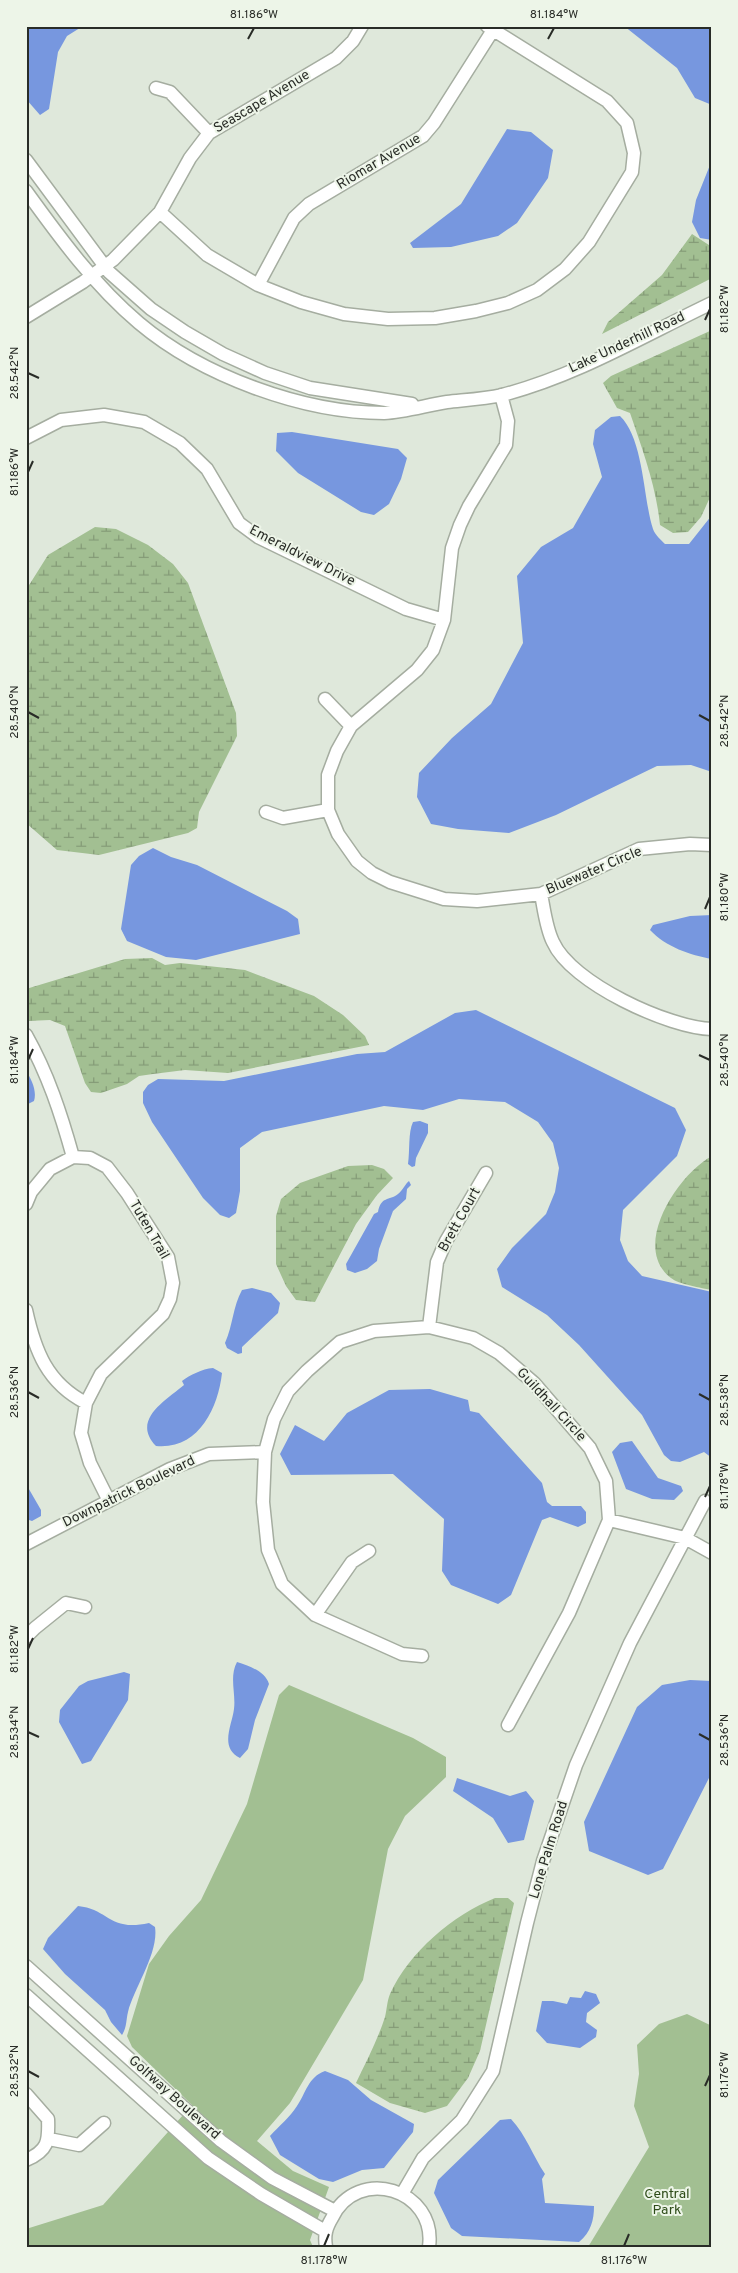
<svg xmlns="http://www.w3.org/2000/svg" width="738" height="2273" font-family="Overpass,sans-serif">
<defs>
<pattern id="wetland-marsh" width="20" height="14" patternUnits="userSpaceOnUse" patternTransform="scale(1.25)"><rect width="20" height="14" fill="#a2bf92"/><path d="M1 5h8M5 5V1M11 12h8M15 12V8" fill="none" stroke="#849b77"/></pattern>
</defs>
<rect width="100%" height="100%" fill="#dfe8db"/>
<path fill="#a2bf92" d="M289,1685L413,1738L446,1757V1777L405,1816L388,1849L363,1980L290,2103L257,2141L293,2171L329,2187L310,2240L313,2247H26V2229L103,2205L192,2105L132,2047L127,2036L149,1964L169,1936L201,1900L247,1804L279,1695Z
M687,2014L712,2026V2247H588L649,2147L634,2106L639,2074L637,2045L659,2024Z"/>
<path fill="url(#wetland-marsh)" d="M692,234L712,247V278L602,334L608,322L662,275Z
M712,330V493L701,517L688,532L673,533L660,525C656,486 643,451 630,413L617,408L603,383L611,376Z
M95,527L116,529L148,545L173,564L188,583L236,713L237,736L199,812L197,828L188,833L99,855L57,850L26,823V590L48,555Z
M152,958L165,965L180,963L245,970L314,996L343,1015L365,1036L369,1045L228,1073L185,1070L153,1074L139,1076L127,1084L101,1093L91,1092L85,1083L65,1026L50,1020L28,1021L26,989L125,959Z
M712,1156V1290C702,1288 678,1284 671,1278C630,1247 678,1174 712,1156Z
M372,1165L384,1169L393,1178L377,1195L356,1224L315,1302L296,1300L286,1286L276,1264V1216L281,1199L300,1183L348,1166Z
M495,1898H508L514,1903L480,2051L468,2078L447,2106L425,2113L390,2103L356,2083C366,2062 378,2039 385,2017C387,2009 387,2001 390,1994C409,1952 453,1915 495,1898Z"/>
<path fill="#7797df" d="M26,26H83L67,36L58,52L49,109L40,115L26,99Z
M624,26H712V105L695,98L677,68Z
M507,129L531,132L553,150L548,178L517,223L498,236L451,247L413,248L410,243L461,204Z
M712,160V240L700,238L692,222L696,200Z
M620,416C644,439 643,499 653,529C655,535 661,540 665,544H689L712,515V772L691,765L657,766L556,815L509,833L458,829L431,824L417,797L419,773L452,738L491,704L523,643L517,576L541,547L573,528L602,477L593,444L595,430L611,417Z
M292,432L398,449L407,458L401,479L389,504L374,515L361,512L298,473L276,451L277,433Z
M153,848L171,857L197,865L287,911L298,919L300,934L196,960L166,957L127,941L121,929L131,865L139,856Z
M712,915V959C690,955 666,947 650,930L653,925L690,916Z
M476,1010L675,1108L686,1130L677,1156L623,1210L620,1240L628,1261L642,1276L712,1292V1458L704,1452L680,1462L671,1461L664,1455L642,1415L579,1345L547,1315L502,1287L497,1269L512,1248L546,1214L555,1192L559,1168L553,1143L538,1122L505,1102L459,1099L423,1110L384,1106L262,1132L240,1148V1191L236,1213L229,1218L220,1215L203,1198L152,1122L143,1103V1092L148,1085L158,1079L224,1081L357,1054L385,1052L455,1013Z
M26,1071C32,1080 37,1091 34,1101L26,1105Z
M420,1121L428,1124V1133L416,1158L415,1166L412,1167L408,1164C410,1151 408,1132 413,1122Z
M409,1181L411,1185L407,1189L406,1199L393,1211L379,1249L377,1261L367,1269L355,1273L347,1270L346,1264L374,1214L378,1212C381,1196 389,1201 398,1194C403,1190 405,1184 409,1181Z
M252,1288L271,1293L280,1303L278,1313L242,1347V1353L238,1354L227,1348L225,1343C233,1325 233,1306 242,1290Z
M213,1368L222,1373C218,1409 198,1450 156,1446C131,1420 165,1401 184,1385L182,1381C190,1375 202,1369 213,1368Z
M430,1389L468,1400L470,1411L479,1413L542,1483L547,1502L552,1506H581L586,1512V1523L578,1527L550,1517L542,1520L511,1595L498,1604L451,1585L442,1571L444,1519L393,1474L291,1475L280,1454L295,1425L324,1441L347,1413L389,1390Z
M632,1441L658,1478L681,1486L683,1491L674,1500L652,1499L626,1489L612,1452L620,1443Z
M26,1484L41,1510V1516L32,1521L26,1519Z
M237,1662C249,1666 265,1671 269,1684L255,1720L248,1749L240,1758C219,1748 232,1725 234,1709C236,1693 229,1677 237,1662Z
M124,1672L130,1674L128,1700L91,1761L82,1764L59,1722L60,1710L79,1686L88,1681Z
M690,1680L712,1681V1772L663,1869L648,1875L589,1851L584,1822L637,1707L662,1685Z
M457,1778L510,1796L526,1791L534,1801L524,1840L508,1843L493,1818L453,1791Z
M78,1906C109,1909 109,1932 149,1923L155,1927C159,1953 134,1988 128,2012C126,2020 127,2027 122,2035L111,2022L105,2010L65,1974L43,1949L48,1938Z
M585,1991L596,1994L600,2003L587,2013L586,2022L597,2030L596,2037L580,2048L547,2043L536,2031L542,2001H553L567,2004L570,1997L581,1998Z
M325,2071L348,2080L371,2100L414,2124L413,2132L384,2168L362,2170L333,2182L319,2179L280,2155L270,2136C279,2126 290,2117 297,2106C306,2093 308,2077 325,2071Z
M511,2119C526,2135 533,2156 545,2174L542,2179L545,2203L594,2206C594,2220 591,2232 579,2242L462,2236L451,2228L434,2193L438,2180L500,2120Z"/>
<g fill="none" stroke-linecap="round" stroke-linejoin="round">
<defs>
<path id="minor" d="M156,88L170,92L209,133
M26,160L109,272L151,309L185,332L223,354L265,373L310,388L412,404
M26,191C60,238 95,286 139,323C202,376 303,413 384,413C405,412 427,405 447,402C465,400 484,399 502,395C576,376 643,336 712,303
M160,212L207,255L258,285L301,302L344,314L388,319L435,318L476,311L508,303L537,290L565,269L589,242L632,172L634,153L627,123L607,101L487,26
M258,285L294,218L309,204L423,136L434,123L493,30
M26,317L83,282L113,260L160,212L190,158L209,133L336,58L353,41L362,26
M501,395L508,421L506,445L469,506L460,525L452,548L444,620L433,650L417,670L351,726L337,751L328,775V810L338,834L357,861L372,873L390,882L444,899L477,901L541,894L639,849L690,844L712,845
M26,438L61,420L104,415L144,422L180,443L207,469L239,523L258,537L406,609L444,620
M325,699L351,726
M266,812L283,818L328,810
M541,894C544,909 546,928 553,942C571,983 669,1028 712,1029
M26,1035C48,1074 61,1114 73,1157
M26,1204L31,1192L50,1169L73,1157L90,1158L107,1167L127,1193L168,1257L173,1283L170,1299L163,1314L101,1374L86,1403L81,1433L90,1463L109,1501
M26,1310C35,1351 47,1383 86,1403
M429,1327L437,1262L446,1241L486,1173
M609,1520L685,1538L712,1553
M26,1544L170,1469L209,1454L265,1452
M315,1615L352,1562L369,1551
M26,1637L35,1628L66,1603L85,1607
M422,1656L402,1654L315,1615L282,1584L268,1550L263,1502L265,1452L274,1419L288,1391L307,1371L340,1342L374,1331L429,1327L473,1338L499,1353L534,1383L590,1448L606,1481L609,1520L569,1613L508,1725
M26,1966L221,2141L272,2178L335,2211
M26,1995L208,2158L261,2194L325,2231
M26,2094L48,2119C49,2141 48,2151 26,2160
M49,2139L79,2145L104,2123
M402,2194L423,2158L462,2120L493,2071L527,1923L543,1861L576,1765L630,1643L705,1501
M326,2247C324,2235 326,2228 332,2218C357,2165 437,2189 429,2247"/>
</defs>
<use href="#minor" stroke="#a5ada0" stroke-width="15"/>
<use href="#minor" stroke="#fff" stroke-width="12"/>
</g>
<path fill="none" stroke="#292c27" stroke-width="2" d="M248,39L254,28M548,39L554,28M705,320L710,309M28,373L39,378M28,472L33,461M28,712L39,718M699,715L710,721M705,909L710,897M699,1055L710,1060M28,1060L33,1049M28,1392L39,1398M699,1394L710,1400M705,1497L710,1486M28,1649L33,1638M28,1732L39,1737M699,1734L710,1740M28,2071L39,2077M705,2086L710,2075M324,2246L329,2234M624,2246L629,2234"/>
<g text-anchor="middle" dominant-baseline="central" stroke-width="4" stroke-linejoin="round" paint-order="stroke">
<g font-size="14" fill="#292c27" stroke="#edf5e8">
<text transform="translate(262 102) rotate(-31)">Seascape Avenue</text>
<text transform="translate(379 162) rotate(-31)">Riomar Avenue</text>
<text transform="translate(627 343) rotate(-25)">Lake Underhill Road</text>
<text transform="translate(302 556) rotate(27)">Emeraldview Drive</text>
<text transform="translate(594 871) rotate(-23)">Bluewater Circle</text>
<text transform="translate(460 1220) rotate(-61)">Brett Court</text>
<text transform="translate(149 1230) rotate(60)">Tuten Trail</text>
<text transform="translate(551 1405) rotate(47)">Guildhall Circle</text>
<text transform="translate(129 1492) rotate(-26)">Downpatrick Boulevard</text>
<text transform="translate(549 1850) rotate(-73)">Lone Palm Road</text>
<text transform="translate(174 2098) rotate(42)">Golfway Boulevard</text>
</g>
<g font-size="14" fill="#2e4c19" stroke="#edf5e8">
<text x="667" y="2194">Central<tspan x="667" dy="16">Park</tspan></text>
</g>
</g>
<rect width="738" height="2273" fill="none" stroke="#edf5e8" stroke-width="55"/>
<rect x="28" y="28" width="682" height="2218" fill="none" stroke="#292c27" stroke-width="2"/>
<g font-size="12" text-anchor="middle" fill="#292c27">
<text x="254" y="18">81.186°W</text>
<text x="554" y="18">81.184°W</text>
<text transform="translate(724 309) rotate(-90)" y="4">81.182°W</text>
<text transform="translate(14 373) rotate(-90)" y="4">28.542°N</text>
<text transform="translate(14 472) rotate(-90)" y="4">81.186°W</text>
<text transform="translate(14 712) rotate(-90)" y="4">28.540°N</text>
<text transform="translate(724 721) rotate(-90)" y="4">28.542°N</text>
<text transform="translate(724 897) rotate(-90)" y="4">81.180°W</text>
<text transform="translate(14 1060) rotate(-90)" y="4">81.184°W</text>
<text transform="translate(724 1060) rotate(-90)" y="4">28.540°N</text>
<text transform="translate(14 1392) rotate(-90)" y="4">28.536°N</text>
<text transform="translate(724 1400) rotate(-90)" y="4">28.538°N</text>
<text transform="translate(724 1486) rotate(-90)" y="4">81.178°W</text>
<text transform="translate(14 1649) rotate(-90)" y="4">81.182°W</text>
<text transform="translate(14 1732) rotate(-90)" y="4">28.534°N</text>
<text transform="translate(724 1740) rotate(-90)" y="4">28.536°N</text>
<text transform="translate(14 2071) rotate(-90)" y="4">28.532°N</text>
<text transform="translate(724 2075) rotate(-90)" y="4">81.176°W</text>
<text x="324" y="2264">81.178°W</text>
<text x="624" y="2264">81.176°W</text>
</g>
</svg>
